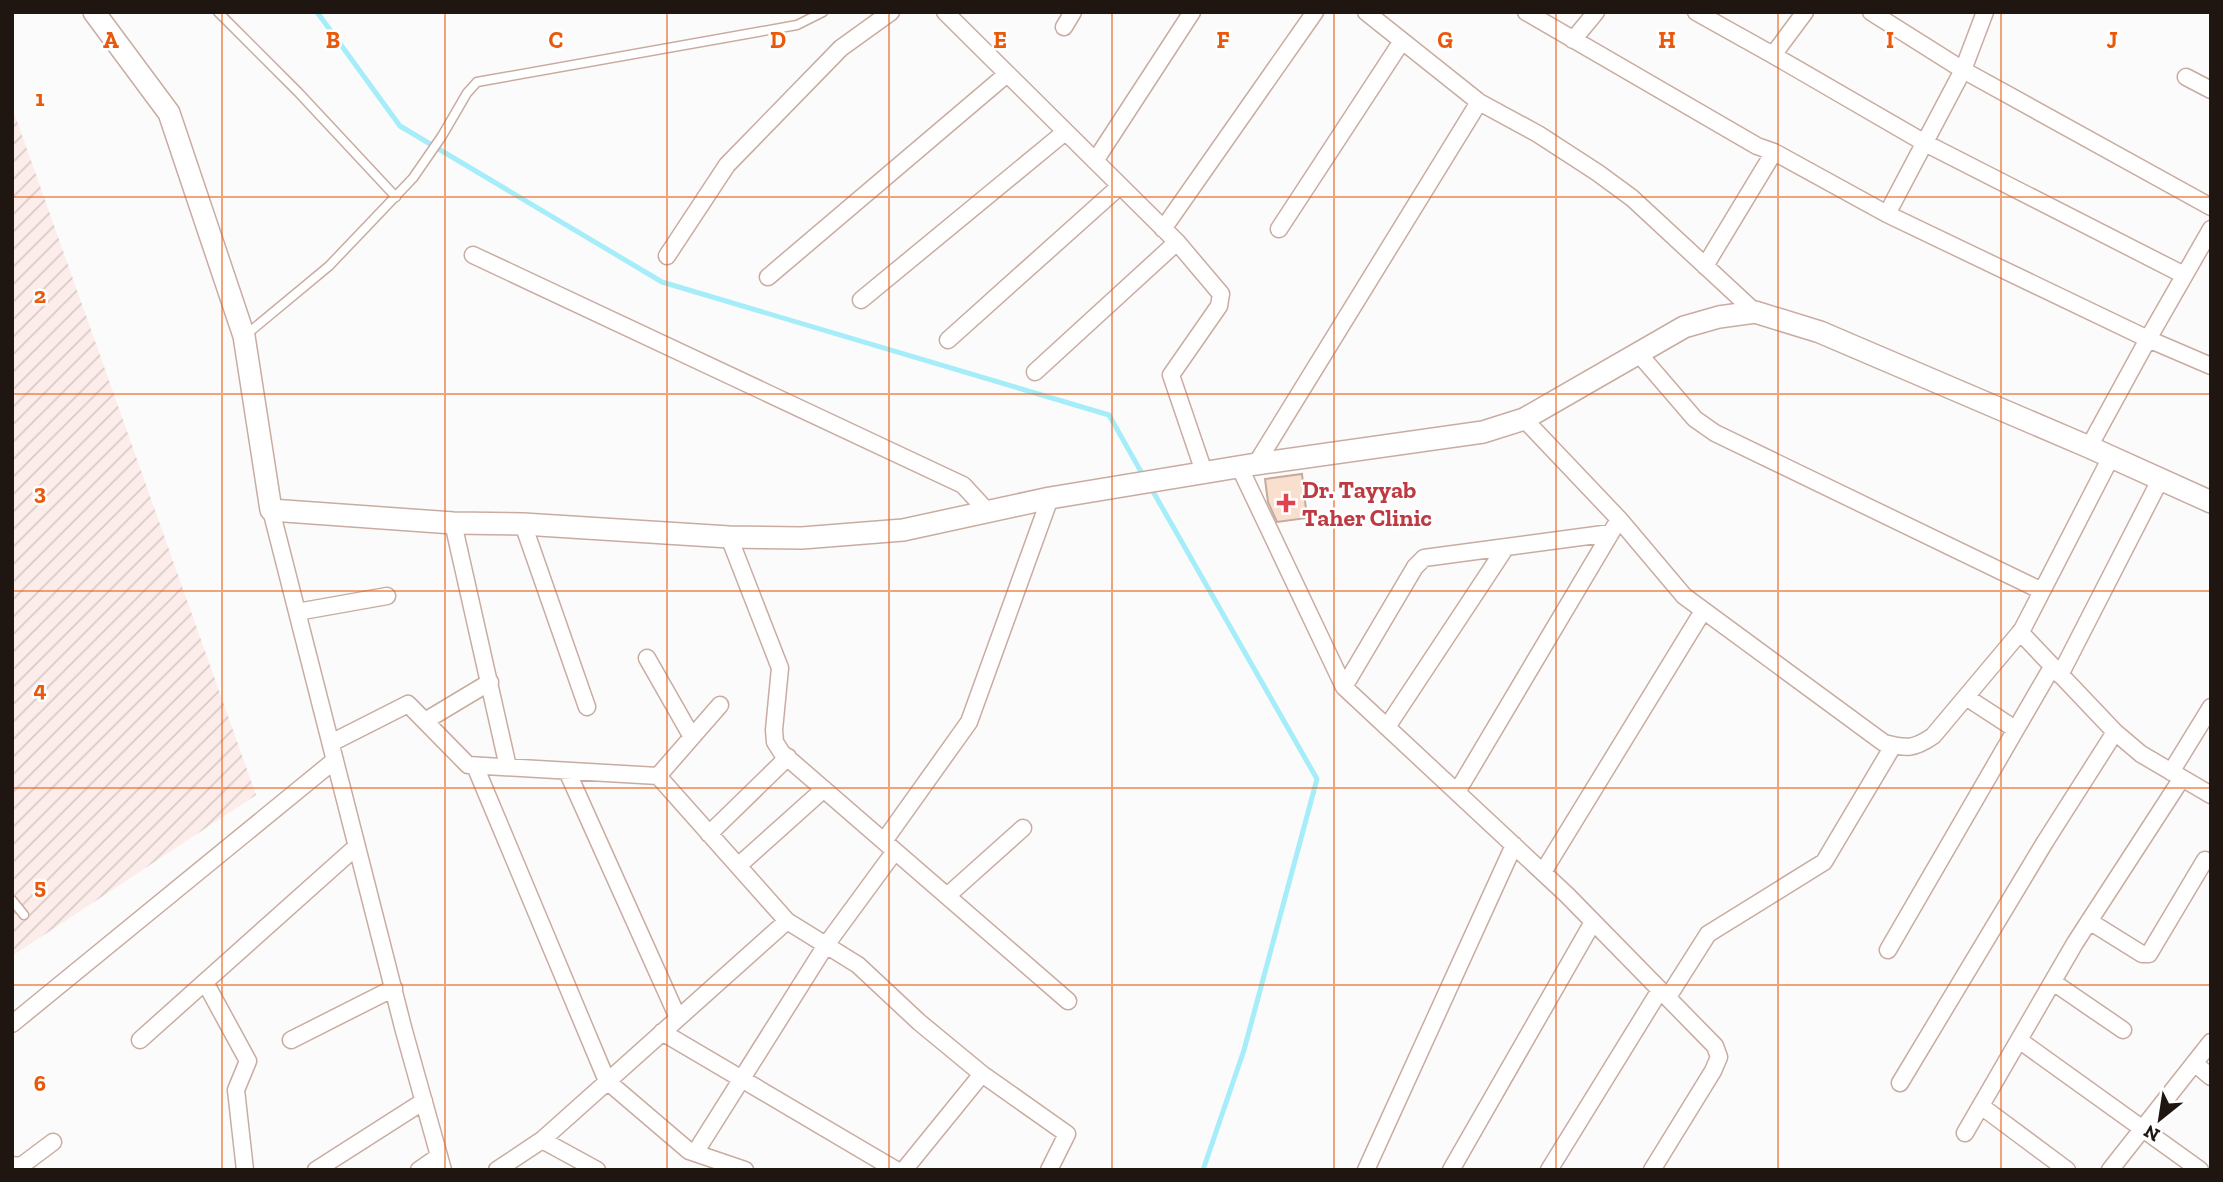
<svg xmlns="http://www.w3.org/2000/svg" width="2223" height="1182" font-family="'Zilla Slab',serif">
<defs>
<pattern id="industrial-furrows" width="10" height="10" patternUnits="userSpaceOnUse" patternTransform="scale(1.75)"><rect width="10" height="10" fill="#fdedea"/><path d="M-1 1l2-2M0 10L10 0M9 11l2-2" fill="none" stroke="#d8cac8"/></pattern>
</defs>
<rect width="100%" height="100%" fill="#fbfbfb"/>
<path fill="url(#industrial-furrows)" d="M12,107L256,795L12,956Z"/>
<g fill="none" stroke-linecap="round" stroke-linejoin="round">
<path stroke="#a5edf9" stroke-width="5" d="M317,12L400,126L662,282L1109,415L1144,477
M1151,488L1317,779L1244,1050L1203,1170"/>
</g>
<path fill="#f9dfce" stroke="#c4ab9b" stroke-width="2" d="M1302,474L1307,518L1277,522L1268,502L1265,479Z"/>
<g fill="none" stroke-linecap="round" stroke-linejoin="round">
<defs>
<path id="service" d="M218,12L298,92L396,197
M247,334L329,266L413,178L442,136L467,93L477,82L797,25L823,12
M12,900L24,915"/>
<path id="minor" d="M945,12L1177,242L1221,294L1219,306L1171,375L1204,472
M1366,12L1479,102L1538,134L1598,173L1632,198L1755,312
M1526,12L1757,146L1774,152L1887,214L2148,339L2089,447
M1696,12L1773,55L1805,12
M1871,12L1963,70L1985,12
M1064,27L1073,12
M1573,40L1596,12
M1773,55L1925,143L2184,275
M2186,77L2211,90
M1095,161L1192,12
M1887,214L1963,70L2211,207
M1163,229L1315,12
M1279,229L1402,41
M2211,229L2148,339L2211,366
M473,255L963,485L987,511
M667,256L727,165L841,48L891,12
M1705,266L1774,152
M768,277L1007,74
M861,300L1065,132
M948,340L1120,186
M1639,354L1695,419L1715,433L2042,591
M1035,372L1177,242
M1524,419L1619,519L1684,596L1884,743C1907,749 1914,749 1933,736L2022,630L2111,457
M1256,464L1479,102
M1239,466L1344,687L1567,895L1715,1046L1719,1057L1713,1071L1652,1170
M271,510L404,1031L443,1170
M453,523L508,767
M523,524L587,707
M729,537L780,668L774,730L775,742L782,753L1068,1001
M297,612L387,596
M2020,632L2115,732L2141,754L2211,795
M647,658L692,737
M2060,675L2160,480
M1344,687L1415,567L1424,558L1611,533
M1966,697L2015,729
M425,721L490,682
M1387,727L1506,547
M331,743L408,704L468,765L658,776L787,921L542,1140L497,1170
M475,766L607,1081L689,1151L745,1170
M567,771L678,1018
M2171,772L2211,707
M658,776L720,705
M1457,792L1615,526
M709,834L788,757
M884,841L969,722L1050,498
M738,866L824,789
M1543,872L1703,611
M947,896L1023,828
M787,921L858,965L919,1022L982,1074L904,1170
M2089,921L2142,954H2149L2205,860
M1888,950L2052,667
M205,982L248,1061L236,1090L245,1170
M2053,982L2123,1030
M1668,997L1708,934L1824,862L1893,746
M12,1024L335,760
M662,1032L896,1170
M140,1040L357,846
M291,1040L394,988
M2019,1040L2200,1170
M2194,1063L2211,1077
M982,1074L1067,1134L1049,1170
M1900,1083L2045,842L2115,732
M1981,1106L2067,1170
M1965,1133L2075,943L2182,778
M542,1140L597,1170
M695,1153L826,945L895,851
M12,1165L21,1166L53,1142
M316,1170L424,1101
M419,1170L439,1156
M1366,1170L1514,845
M1451,1170L1593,922
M1549,1170L1660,990
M2110,1170L2211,1042"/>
<path id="tertiary" d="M94,12L169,113L244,336L271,510L453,523L523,524L729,537L802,538L903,530L1050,498L1256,464L1483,432L1524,419L1684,327L1719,317L1755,312L1820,332L2089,447L2211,502"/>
</defs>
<use href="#service" stroke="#c9aca1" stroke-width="11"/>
<use href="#minor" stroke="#c9aca1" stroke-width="19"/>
<use href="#tertiary" stroke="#c9aca1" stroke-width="24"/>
<use href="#service" stroke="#fff" stroke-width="8"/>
<use href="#minor" stroke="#fff" stroke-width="16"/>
<use href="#tertiary" stroke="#fff" stroke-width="21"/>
</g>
<path fill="none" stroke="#e8590c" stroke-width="2" stroke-opacity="0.55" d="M222,12V1170M445,12V1170M667,12V1170M889,12V1170M1112,12V1170M1334,12V1170M1556,12V1170M1778,12V1170M2001,12V1170M12,197H2211M12,394H2211M12,591H2211M12,788H2211M12,985H2211"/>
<path fill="#e0444e" stroke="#fff" stroke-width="2.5" d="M1282.5 492.5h7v7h7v7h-7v7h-7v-7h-7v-7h7z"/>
<g text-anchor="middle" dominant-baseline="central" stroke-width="5" stroke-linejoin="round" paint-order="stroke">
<g font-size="24" font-weight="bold" fill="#be3a42" stroke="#fff" text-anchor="start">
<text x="1302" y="489">Dr. Tayyab<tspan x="1302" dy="28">Taher Clinic</tspan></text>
</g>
</g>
<g font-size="23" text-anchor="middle" font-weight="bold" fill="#e8590c" stroke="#fff" stroke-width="5" stroke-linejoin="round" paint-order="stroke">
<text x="111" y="48">A</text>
<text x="333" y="48">B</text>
<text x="556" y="48">C</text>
<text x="778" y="48">D</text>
<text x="1000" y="48">E</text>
<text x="1223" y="48">F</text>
<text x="1445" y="48">G</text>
<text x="1667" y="48">H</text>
<text x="1890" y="48">I</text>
<text x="2112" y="48">J</text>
<text x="40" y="106">1</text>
<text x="40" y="303">2</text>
<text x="40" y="500">3</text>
<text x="40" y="697">4</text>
<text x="40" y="894">5</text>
<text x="40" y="1091">6</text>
</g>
<rect width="2223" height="1182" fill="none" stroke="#1f1511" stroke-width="28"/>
<g transform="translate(2160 1119) rotate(210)" stroke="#ffffff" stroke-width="5" paint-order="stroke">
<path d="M0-5L12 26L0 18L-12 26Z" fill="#1f1511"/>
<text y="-10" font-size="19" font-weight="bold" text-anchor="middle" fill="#1f1511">N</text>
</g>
</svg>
